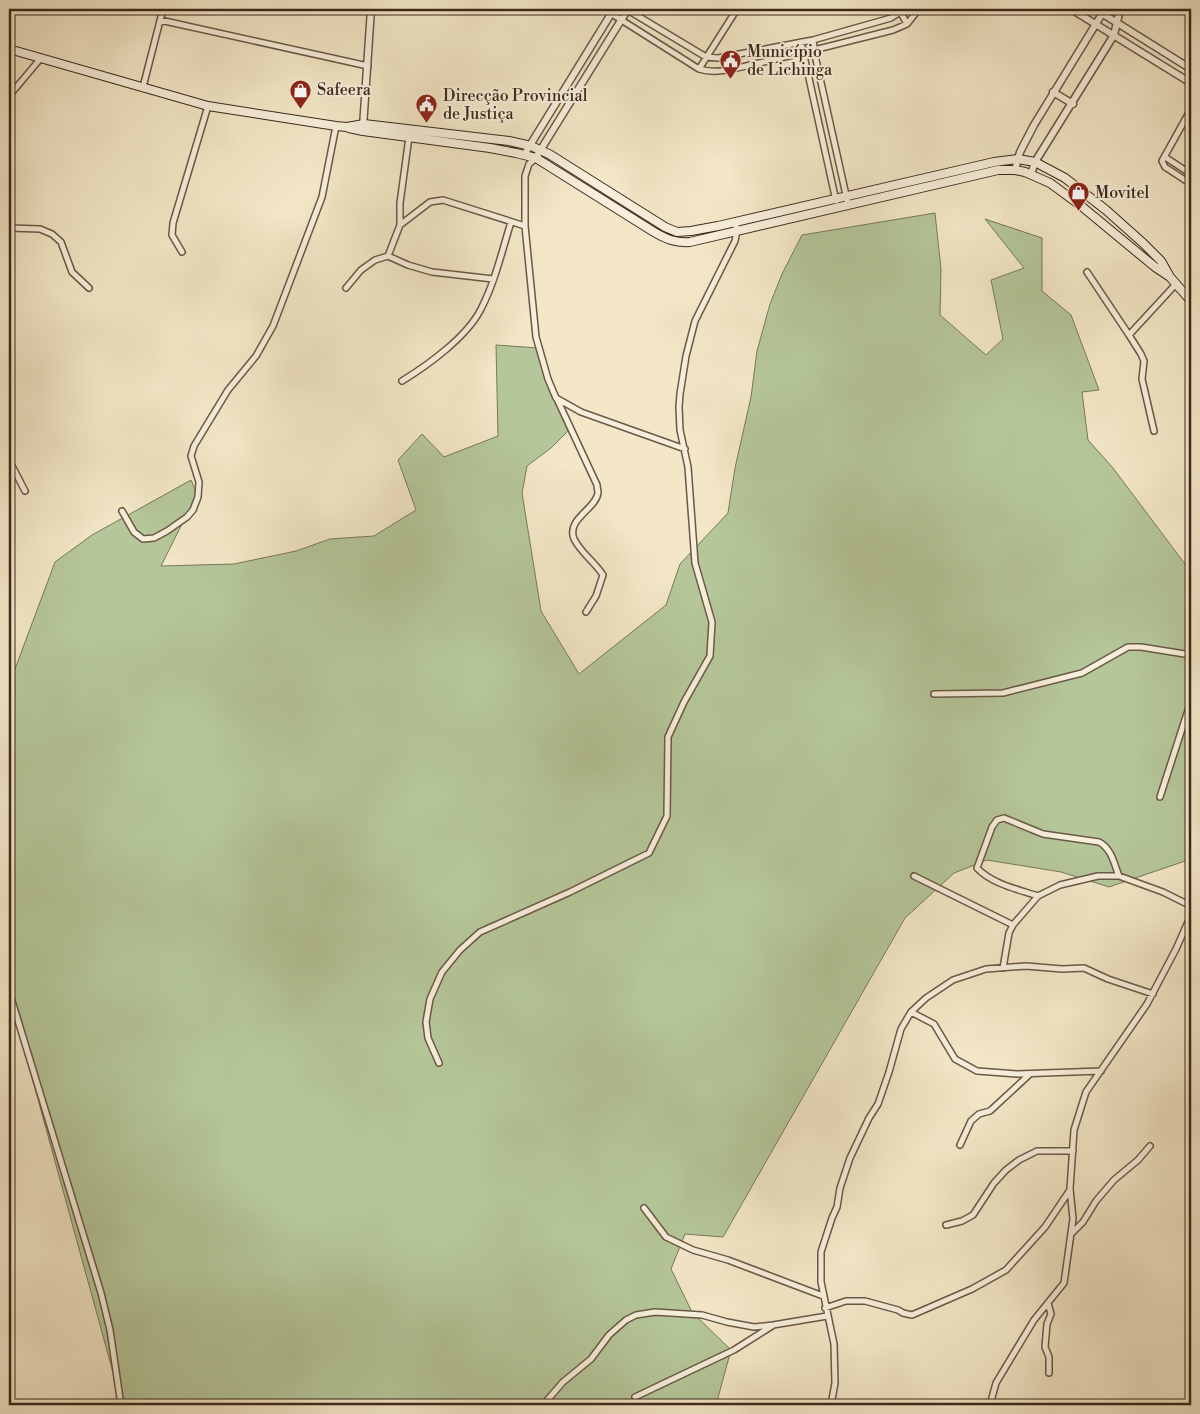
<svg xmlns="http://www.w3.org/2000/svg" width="1200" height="1414" font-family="'Libre Bodoni',serif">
<rect width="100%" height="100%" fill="#f3e7c7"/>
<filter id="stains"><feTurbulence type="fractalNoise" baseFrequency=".004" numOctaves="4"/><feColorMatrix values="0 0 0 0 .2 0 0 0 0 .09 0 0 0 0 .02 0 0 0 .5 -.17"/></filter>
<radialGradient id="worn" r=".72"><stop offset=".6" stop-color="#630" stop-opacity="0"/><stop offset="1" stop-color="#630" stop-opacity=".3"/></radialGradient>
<path fill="#b5c79a" stroke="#78785a" d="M935,213L941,269L940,315L986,355L1003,339L991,280L1024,268L985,219L1042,238V291L1071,315L1099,390L1082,392L1088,440L1113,468L1191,572V859L1109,887L1061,872L987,860L954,873L905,918L723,1237L685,1234L671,1269L692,1312L731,1350L716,1405H122L9,994V685L55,562L92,535L191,480L197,494L161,566L234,564L296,551L330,539L374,536L416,510L398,460L422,434L444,457L498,436L496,345L538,348L571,428L551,448L527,466L522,493L541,611L579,674L666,605L680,564L728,513L735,468L751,397L757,351L770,304L782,274L802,235Z"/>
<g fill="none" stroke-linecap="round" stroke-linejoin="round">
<defs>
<path id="minor" d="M604,9L699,69C718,75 740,67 759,63C804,53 849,41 893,30L907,24L919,9
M626,9L706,57L718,58L813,40L891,18L905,9
M895,9L901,13L907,24
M160,20L368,66
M813,40L816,60L848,204
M801,42L836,201
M699,69L737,9
M143,87L163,9
M9,96L41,58
M1191,109L1162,161L1165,167L1191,184
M1165,157L1191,174
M536,158L529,164L525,176V226L536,337L548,379L556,398L581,412L685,449
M400,225L430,202L443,200L525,226
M9,228L40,229L52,234L61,242L72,272L89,288
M182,252L172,235L173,223L208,106
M388,256L400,225V203L409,137
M1087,272L1129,335L1176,284
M346,288L361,270L375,260L388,256L408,265L432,272L493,279
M1129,335L1141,354L1144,361L1142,379L1154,431
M402,381C428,365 467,337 481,309C495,282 502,251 511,222
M557,399L597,485C597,488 598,490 598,493C596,509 566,519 574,539C581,553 595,562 603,575L596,596L586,612
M9,460L25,491
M122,511L134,532L143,539L154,538L167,531L187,517L193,510L198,497L199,482L191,456L194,446L228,390L256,356L273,326L322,197L336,126
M934,694L1003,693L1082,673L1128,647H1141L1191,655
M1160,797L1191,701
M914,876L1013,925
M1038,896C1017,889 992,884 977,868L992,827L997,820L1004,818L1043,834L1099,842C1112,849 1114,864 1119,876
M1187,925L1191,935
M1003,968L1009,933L1013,925L1038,896L1060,885L1098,876H1119L1163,892L1191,906
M9,991L101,1293L110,1330L121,1405
M911,1012L934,1024L955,1059L977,1071L1017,1074L1101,1071
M439,1063L428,1038L426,1022L430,999L442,972L460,950L480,932L570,892L649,853L667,816L668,737L684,702L710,656L712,622L695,563L688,467L680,430L679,407L680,394L686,356L695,321L735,241L737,231L735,222
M960,1145L971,1121L979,1114L990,1111L1030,1074
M644,1208L666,1237L693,1250L728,1260L823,1296
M946,1225L962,1221L973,1215L994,1183L1006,1170L1019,1160L1037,1151H1073
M1071,1234L1083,1222L1096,1201L1114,1180L1138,1160L1150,1146
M1048,1303L1051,1314L1047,1324L1045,1347L1049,1357V1373
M825,1308L846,1301H865L898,1310L903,1313L912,1315L972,1289L1006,1270L1045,1227L1070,1190
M635,1397L734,1350L772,1326
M543,1405L563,1382L591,1359L609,1335L626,1320L636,1315L655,1312L702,1315L727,1322L754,1327L773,1325L827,1316
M831,1405L835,1383L834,1344L821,1282V1252L832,1218L837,1207L840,1188L850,1158L869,1118L878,1104L889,1072L901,1029L911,1012L926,998L953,980L986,969L1026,966L1062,969L1084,968L1108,979L1153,994
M990,1405L996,1383L1034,1320L1064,1283L1073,1219L1070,1189L1074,1130L1086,1092L1147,1004L1176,949L1191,915"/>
<path id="tertiary" d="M1071,9L1191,83
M1095,9L1191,69
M1053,92L1073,104
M363,127L371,9
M538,154L628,9
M524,155L614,9
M1015,170L1020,152L1034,125L1105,9
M1031,174L1035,162L1114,35L1120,9"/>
<path id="secondary" d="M9,49L208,106L336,126L347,127L364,124L509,141L531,146L549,154L665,227L677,232L691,231L718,226L994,162L1018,159L1035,162L1065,178L1106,210L1143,243L1161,261L1170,277
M349,128L363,131L490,148L516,153L536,158L654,232C666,239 675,243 690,242L998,170H1015L1025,172L1050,183L1080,205L1155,267L1170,277L1191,301"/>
</defs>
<use href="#minor" stroke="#6a5846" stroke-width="8"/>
<use href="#tertiary" stroke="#6a5846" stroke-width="9"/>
<use href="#secondary" stroke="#3c281b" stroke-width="10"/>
<use href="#minor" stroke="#f7efdb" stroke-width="5"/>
<use href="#tertiary" stroke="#f7efdb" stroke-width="6"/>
<use href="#secondary" stroke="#f7efdb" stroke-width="8"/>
</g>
<defs>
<symbol id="civic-pin" viewBox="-11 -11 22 30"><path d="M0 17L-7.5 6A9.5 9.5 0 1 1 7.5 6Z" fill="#8f2418" stroke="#f7efdb"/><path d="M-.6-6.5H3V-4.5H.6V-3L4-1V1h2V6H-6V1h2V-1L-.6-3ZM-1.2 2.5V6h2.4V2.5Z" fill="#fff"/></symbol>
<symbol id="shop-pin" viewBox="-11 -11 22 30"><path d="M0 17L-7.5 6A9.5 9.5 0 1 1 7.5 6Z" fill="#8f2418" stroke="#f7efdb"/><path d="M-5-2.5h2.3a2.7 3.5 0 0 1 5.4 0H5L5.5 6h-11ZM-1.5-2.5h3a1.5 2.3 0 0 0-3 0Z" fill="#fff"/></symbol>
</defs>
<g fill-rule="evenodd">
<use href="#civic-pin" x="718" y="48" width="25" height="34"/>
<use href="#shop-pin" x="288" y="78" width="25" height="34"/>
<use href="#civic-pin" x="414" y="92" width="25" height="34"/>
<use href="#shop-pin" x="1066" y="180" width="25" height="34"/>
</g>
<g text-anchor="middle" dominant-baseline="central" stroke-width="4" stroke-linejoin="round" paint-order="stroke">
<g font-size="16" fill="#3c281b" stroke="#f7efdb" text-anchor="start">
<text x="747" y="52">Município<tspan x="747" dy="18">de Lichinga</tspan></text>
<text x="317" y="90">Safeera</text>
<text x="443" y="96">Direcção Provincial<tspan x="443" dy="18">de Justiça</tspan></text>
<text x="1095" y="193">Movitel</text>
</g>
</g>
<rect width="1200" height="1414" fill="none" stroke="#f3e7c7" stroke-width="30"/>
<rect x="10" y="10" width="1180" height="1394" fill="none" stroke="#3c281b" stroke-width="2.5"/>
<rect x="15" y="15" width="1170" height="1384" fill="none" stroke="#3c281b"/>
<rect width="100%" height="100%" filter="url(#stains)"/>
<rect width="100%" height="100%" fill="url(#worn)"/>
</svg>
